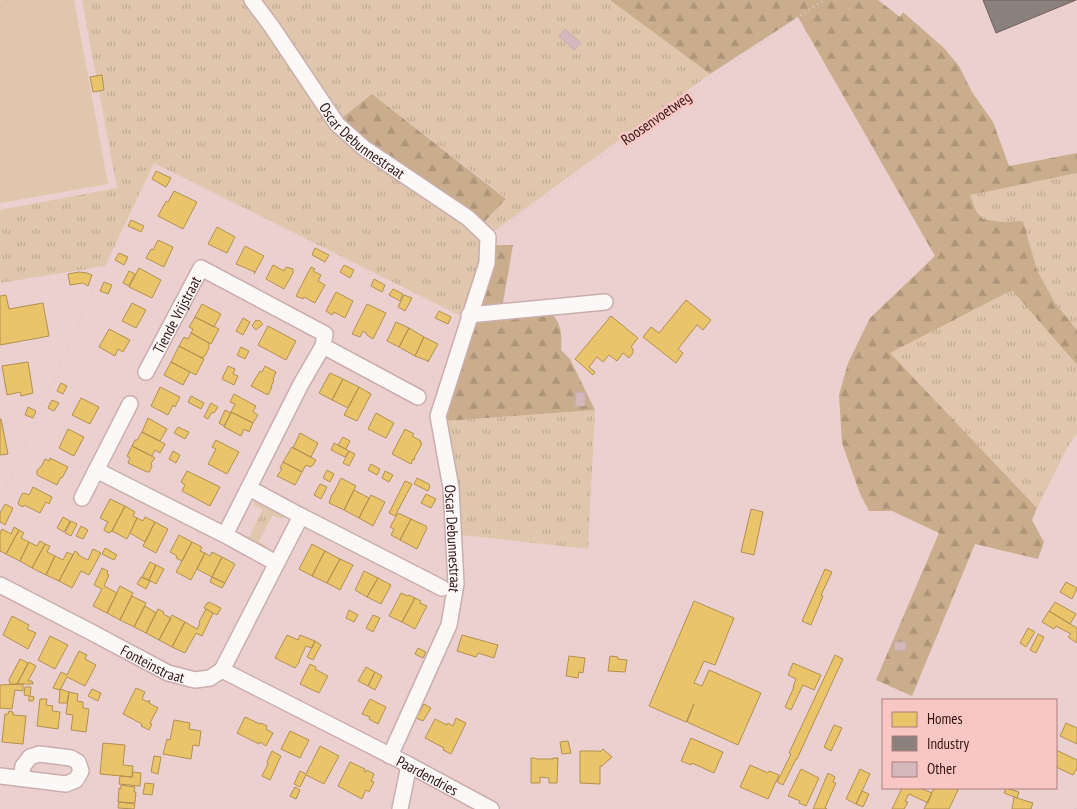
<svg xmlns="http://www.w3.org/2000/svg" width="1077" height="809" font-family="'PT Sans Narrow',sans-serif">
<defs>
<pattern id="grass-tufts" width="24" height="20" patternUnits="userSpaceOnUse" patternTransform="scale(1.25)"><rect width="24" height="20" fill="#dfc6ac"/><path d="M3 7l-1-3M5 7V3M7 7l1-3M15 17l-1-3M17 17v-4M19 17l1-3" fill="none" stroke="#c0a993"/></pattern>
<pattern id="forest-firs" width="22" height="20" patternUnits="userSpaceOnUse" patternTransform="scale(1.25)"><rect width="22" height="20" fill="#caad8c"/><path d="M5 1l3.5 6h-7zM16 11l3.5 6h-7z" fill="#ae9478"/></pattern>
</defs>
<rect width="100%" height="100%" fill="#ecd0cf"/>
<path fill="url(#grass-tufts)" d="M82,0H245L335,129L470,225L482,240L479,269L461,316L154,163L105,266L0,283V210L117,188Z
M261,0H610L710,74L493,232L484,222L506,198L372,94L343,117Z
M1077,173V330L1055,303L1037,270L1023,221L1002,222L983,219L976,211L970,194Z
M1012,289L1077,365V433L1067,448L1037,508L890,353Z
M595,410L588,549L462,535L445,421Z
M256,501L284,515L282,519L273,515L258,542L268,547L266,551L237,536L239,532L249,537L263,509L253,505Z"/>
<path fill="url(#forest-firs)" d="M610,0H878L900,17L903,12L944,48L959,66L972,92L993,122L1009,166L1077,153V173L970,195L976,211L983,219L1002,222L1023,221L1037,270L1055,303L1077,330V365L1012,290L890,353L1037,508L1032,520L1044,542L1038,559L975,544L912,696L876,680L939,533L892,511H869L860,494L842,443L839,395L848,363L870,318L935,256L798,17L710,74Z
M372,94L506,199L484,222L356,134L343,117Z
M494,245H513L503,303L527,302L531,306C535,308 542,308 547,311C562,319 562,335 561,350L570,359L595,410L445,421Z"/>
<path fill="#dfc6ac" d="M4,0H74L108,184L0,203V1Z"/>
<path fill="#e9c46a" stroke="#b29050" d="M102,75L104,90L93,92L90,77Z
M156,171L171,178L166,187L152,179Z
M174,191L197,202L183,229L158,216L166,201L168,202Z
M131,220L144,226L141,232L128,226Z
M217,227L235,237L227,253L208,244Z
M158,240L173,247L164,267L146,258L151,249L153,250Z
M245,246L264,256L254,274L255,272L236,264Z
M315,248L329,255L325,262L312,255Z
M119,253L128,257L124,265L115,260Z
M273,265L284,271L286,267L293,269V273L284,289L266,279Z
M344,265L354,270L350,278L340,272Z
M311,267L315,269L313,271L321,275L318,281L325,285L315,303L304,297L303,299L296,296Z
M139,268L161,280L152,298L129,287Z
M129,271L135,274L129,286L123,283Z
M79,272L87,273L92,275L88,286L83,283L70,285L68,274Z
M374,279L385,285L382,292L371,286Z
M104,282L112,285L108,294L100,291Z
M393,289L403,294L400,301L389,295Z
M336,292L353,301L345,318L334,312L332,315L326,311Z
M6,295L9,309L43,303L49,336L0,345V296Z
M404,295L412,298L405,311L398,307Z
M686,300L711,320L703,330L697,325L678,349L683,353L676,363L643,337L651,327L659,333Z
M132,303L146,310L136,328L122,321Z
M202,304L221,314L214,327L195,317Z
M367,304L386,313L373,339L367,335L366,333L363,331L360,337L352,334Z
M439,311L451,317L448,324L435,318Z
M611,316L638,338L631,347L633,349V353L629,358L623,353L617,361L609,355L603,362L597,357L589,367L595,372L593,375L575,359Z
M195,317L219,329L211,344L191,333L193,329L189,327Z
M243,318L250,322L243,335L236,331Z
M256,320L257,321L259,320L263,324L256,330L252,326Z
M396,322L409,328L399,347L387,341Z
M268,326L296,341L286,360L258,345Z
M409,328L424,337L415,356L399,347Z
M109,329L130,340L123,352L118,349L115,356L99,347Z
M191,333L209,343V348L205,356L202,358L179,346L184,337L188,339Z
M424,337L438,344L428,362V361L415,356Z
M179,346L204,359L196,375L171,362Z
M241,347L249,351L245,359L237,355Z
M28,362L33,393L21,396L20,392L7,395L2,366Z
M171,362L190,372L183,385L164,375Z
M228,366L235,369L233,374L238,376L234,385L222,379Z
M265,366L276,372L273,379L274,380L271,387H272L268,395L251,386L260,371L262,372Z
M330,373L343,379L332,400L319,393Z
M343,379L359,387L348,408L332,400Z
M61,383L67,386L63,394L57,391Z
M160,387L180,397L175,407L173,405L168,415L151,406Z
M359,387L371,394L357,421L344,415Z
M234,394L256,406L253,412L258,415L253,423L231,412L235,404L230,402Z
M191,396L204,403L201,409L188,402Z
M81,398L99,407L90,424L72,415Z
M52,400L59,403L54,411L48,408Z
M211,403L218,407L214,413L212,412L208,419L204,417Z
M28,407L36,411L33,418L25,415Z
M225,410L231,413L224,426L219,423Z
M231,412L253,423L249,432L244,429L241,436L224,427Z
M376,413L394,423L386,438L368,429Z
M148,418L167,429L160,441L142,432Z
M0,419H1L8,454L0,455Z
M178,427L189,432L185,439L174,433Z
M68,429L84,437L74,456L59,448Z
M405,429L414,434L412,436L421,441L420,443L422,444L414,458H415L414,460L413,459L411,464L392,454Z
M142,432L165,444L160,453L155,450L152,456L132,446L135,440H137Z
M300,433L318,443L311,457L293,448Z
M343,437L350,441L346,449L338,445Z
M216,440L239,452L227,474L208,464L216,449L212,447Z
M334,443L349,451L345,457L331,450Z
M132,446L155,458L151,463L152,467L149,472H147L128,463L130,458L127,456Z
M292,447L316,460L313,465L310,467L306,465L302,472L283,462Z
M173,451L180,455L176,463L169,459Z
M349,451L355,454L349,466L343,463Z
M50,458L68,467L62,478L61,477L57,485L37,475V470L41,467L45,459L49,461Z
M283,462L302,472L295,485L277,476L282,469L280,468Z
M371,464L380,469L377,475L368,470Z
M327,470L334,474L330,482L323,478Z
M187,471L220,487L210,506L182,491L185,485L181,482Z
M385,471L393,475L389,482L382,478Z
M341,478L356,486L344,510L329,503L332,494H333Z
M417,478L429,484V485L430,486L428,491L414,484Z
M405,481L412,484L395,516L389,513Z
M320,484L327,487L321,499L314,495Z
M33,487L52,497L49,504L46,502L40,513L24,505L23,507L19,505L18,503L22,494L24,493L29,495Z
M354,490L369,498L359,518L344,510Z
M426,494L436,499L431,508L421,503Z
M371,495L385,502L373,526L359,518Z
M110,499L125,506L112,531L109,533L105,531L104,529L108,522L100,518Z
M5,504L13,508L5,525L0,522V513Z
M125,506L135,512L133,516L137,518L127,539L112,531Z
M751,509L763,512L754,555L741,552Z
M398,513L411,519L400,540L391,535L394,529L390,527Z
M63,517L70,521L64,532L57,528Z
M145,517L155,522L145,542L130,533L137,518L143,521Z
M411,519L426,526L427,528L417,549L400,540Z
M71,521L77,524L71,536L65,533Z
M155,522L168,529L156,553L143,546Z
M81,526L88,530L83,539L76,536Z
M14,527L19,530L6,554L0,551V533L2,529L11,534Z
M19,530L24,533L21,538L29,542L20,561L6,554Z
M179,535L192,542L182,561L176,558L177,556L170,552Z
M40,541L45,544L32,568L20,561L29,542L37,546Z
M192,542L202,547L200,551L205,553L191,580L176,572Z
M45,544L50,546L47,552L55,556L46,575L32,568Z
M312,544L325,551L312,576L299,569Z
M105,548L117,555L114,560L102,554Z
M93,549L101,553L89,575L81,571L72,588L59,581L75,551L79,554L78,555L88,560Z
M325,551L340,559L327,583L312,576Z
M67,552L73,555L59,581L46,575L55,556L63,560Z
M212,552L222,557L212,577L197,569L205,553L210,556Z
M222,557L235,564L225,583L212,577Z
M340,559L353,565L340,590L327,583Z
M150,562L156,565L149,580L142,577Z
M156,565L164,569L156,584L149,580Z
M102,568L108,571L107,574L109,575L104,586L117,593L107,613L93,606L102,589L94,585Z
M825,569L832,572L821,595L823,596L811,625L802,621Z
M364,571L378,578L367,597L355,590Z
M141,577L150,581L146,589L137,584Z
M212,577L225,583L222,588L210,582Z
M378,578L391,585L381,604L367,597Z
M1066,582L1077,588L1072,599L1060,592Z
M120,586L133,593L120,620L107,613Z
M401,593L408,596L409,595L415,598L402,622L389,616Z
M132,596L146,603L134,627L120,620Z
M415,598L421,601L420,603L427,606L415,629L402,622Z
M694,601L734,618L715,665L704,661L694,683L702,686L709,670L761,693L738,745L687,722L694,704L686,722L649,706Z
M209,602L221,608L217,615L204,608L207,603H209Z
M1055,602L1076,614L1070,624L1049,611Z
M145,606L156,613L146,633L134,627Z
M158,609L164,612L163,614L171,618L159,640L146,633Z
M206,609L213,613L202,636L196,633L185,653L172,647L185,622L197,629L200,623L199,622Z
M349,610L358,615L354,622L346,618Z
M1049,611L1077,628V643L1068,637L1071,634L1056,626L1054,629L1042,622Z
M172,615L185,622L172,647L159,640Z
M373,615L380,618L373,632L366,628Z
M12,616L29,625L27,629L36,633L28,649L3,635Z
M1028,628L1035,632L1026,647L1020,643Z
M1038,634L1044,637L1036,653L1030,650Z
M287,635L298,640L300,635L315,641L312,648L306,646L299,661H300L295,668L275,658Z
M462,635L498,645L494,658L478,653L476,657L457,651Z
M50,636L68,645L55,669L38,660Z
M315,641L321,645L313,660L307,657Z
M418,648L426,652L423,658L415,654Z
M79,651L87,655L85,659L96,665L85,686L67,677L60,690L53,688L61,672L67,675Z
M835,655L843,659L797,759H796L783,785L777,782L791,754L789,753Z
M569,656L585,658L583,673L579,672L578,678L566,676Z
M610,656L618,657V659L627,660L625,672L608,671Z
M20,659L28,663L17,684H10L9,680Z
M29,662L36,666L28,681H32L33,684H17Z
M793,663L821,675L814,690L803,685L791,710L785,707L794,687H793L796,679L788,675Z
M310,664L316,667L315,669L328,676L319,693L300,684Z
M366,667L375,672L368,686L358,681Z
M375,672L382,676L375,690L368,686Z
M23,684V691L15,690L12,709L0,708V685Z
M25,687H31L30,696L34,697L33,701H29V696L24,695Z
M136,688L145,692L142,699L148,702L149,700L150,701L149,703L158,708L150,723L152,724L149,730L141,726L142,724L123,714Z
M60,689L69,692L67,703H59Z
M92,689L101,693L98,701L88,696Z
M69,692L78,694L77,701L83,702V708L89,709L86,732L71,730L73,715L66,714Z
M40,699H47L46,705L53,706L52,711L60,712L58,729L37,726Z
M370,699L386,707L378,724L369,719L370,717L362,714Z
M424,704L431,708L423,721L416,718Z
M9,711L13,712V715L26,716L23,744L2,742L5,714H8Z
M245,717L260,724L261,723L267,726L266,729L273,733L266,746L260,742L259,744L237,733Z
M456,718L466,723L451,754L443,750L444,748L425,738L435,719L447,725L448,723L453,726Z
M174,720L190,723L189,729L201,731L199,746L193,745L191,759L163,754L167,739L170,740Z
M1066,723L1077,728V744L1060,736Z
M834,725L842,728L831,751L824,747Z
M290,731L309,740L300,758L281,749Z
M691,738L723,752L714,773L692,763L691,765L681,761Z
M568,741L571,753L562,754L560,742Z
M103,743L125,745L123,765L133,766L132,777L100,774Z
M320,746L339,756L324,784L306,775L300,787L294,784L300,771L306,774Z
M603,749L612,757L602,766H600V784L580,783V751H599L600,752Z
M1056,750L1077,760V768L1073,775L1056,767Z
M272,751L281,756L270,780L262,776L268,764L267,762Z
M154,756L161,757L158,774L151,772Z
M531,758H535L536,759H553V758H558L557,783H549V778L540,777V783H531Z
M350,762L365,769L364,771L366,772L367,770L374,774L371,781L374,782L369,792L366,790L362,799L338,786Z
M750,765L768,773L769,771L779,775L768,799L740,787Z
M801,769L819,778L806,806L799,803L800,801L788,796Z
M860,769L870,774L856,804L846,799Z
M133,772L141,773L140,786L119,784L120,776L132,777Z
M828,773L835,777L833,782L836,783L828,801L825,808L827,809H813Z
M145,783L154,784L152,795L143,794Z
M121,785L135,787L134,792H136L135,803L118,802L119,788L121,789Z
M295,787L300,790L296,799L290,796Z
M902,788H920L932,793L928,803L909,794L905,801L908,802L904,809H892Z
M934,788H959L949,809H924Z
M1006,788L1019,792L1017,798L1004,793Z
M862,791L869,794L863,807L856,804Z
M1014,797L1033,803L1031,809H1012Z
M119,802L135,804L134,809L118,808Z"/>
<path fill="#8a817c" stroke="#70615d" d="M983,0H1076L996,33Z"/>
<path fill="#d4b8bb" stroke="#c7acb0" d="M565,29L581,43L574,50L559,36Z
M576,392L585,393V406H575Z
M894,642H906V650L895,651Z"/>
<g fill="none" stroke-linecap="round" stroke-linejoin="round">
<defs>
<g id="minor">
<path id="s1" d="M252,0L272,27L337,124L364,148L468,218L488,237L487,263L438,416L451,488L456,584L449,625L390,756"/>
<path d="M469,315L605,302"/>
<path id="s2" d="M146,372L201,268L325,334L323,346L418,397"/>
<path d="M96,470L225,535L276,563"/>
<path d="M249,488L301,516"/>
<path d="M82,498L130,404"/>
<path d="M225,535L301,384L323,346"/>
<path id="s3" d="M0,585L91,632L168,673L195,680L210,678L222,670L409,765L491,809"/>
<path d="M222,670L301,516L442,588"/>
<path d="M0,776L66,784L76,780L81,771L78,762L71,758L39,754L30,757L23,766L21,778"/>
<path d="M400,809L409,765"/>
</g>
</defs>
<use href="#minor" stroke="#caaead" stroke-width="18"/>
<path stroke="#d4cccc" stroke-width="2.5" stroke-dasharray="1 4" stroke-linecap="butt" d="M499,230L798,17L824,0
M0,501L101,271
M1075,809L1077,804"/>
<use href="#minor" stroke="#fcf8f8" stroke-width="15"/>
</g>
<g text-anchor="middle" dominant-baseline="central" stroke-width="5" stroke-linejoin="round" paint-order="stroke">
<g font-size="15" fill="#321514" stroke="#f8c6c3">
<text transform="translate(656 118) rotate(-35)">Roosenvoetweg</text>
<text stroke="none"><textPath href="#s1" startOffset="180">Oscar Debunnestraat</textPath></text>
<text stroke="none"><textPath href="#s2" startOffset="65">Tiende Vrijstraat</textPath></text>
<text stroke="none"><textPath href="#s1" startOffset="650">Oscar Debunnestraat</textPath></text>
<text stroke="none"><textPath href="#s3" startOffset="172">Fonteinstraat</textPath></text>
<text stroke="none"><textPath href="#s3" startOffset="478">Paardendries</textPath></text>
</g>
</g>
<rect x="882" y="699" width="175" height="90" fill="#f8c6c3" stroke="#a97f7d"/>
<rect x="892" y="712" width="25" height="15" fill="#e9c46a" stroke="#a97f7d"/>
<text x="927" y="724" font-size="15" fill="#321514">Homes</text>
<rect x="892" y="736" width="25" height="15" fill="#8a817c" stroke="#a97f7d"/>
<text x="927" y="749" font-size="15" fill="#321514">Industry</text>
<rect x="892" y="762" width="25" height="15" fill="#d4b8bb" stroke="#a97f7d"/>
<text x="927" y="774" font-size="15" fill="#321514">Other</text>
</svg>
